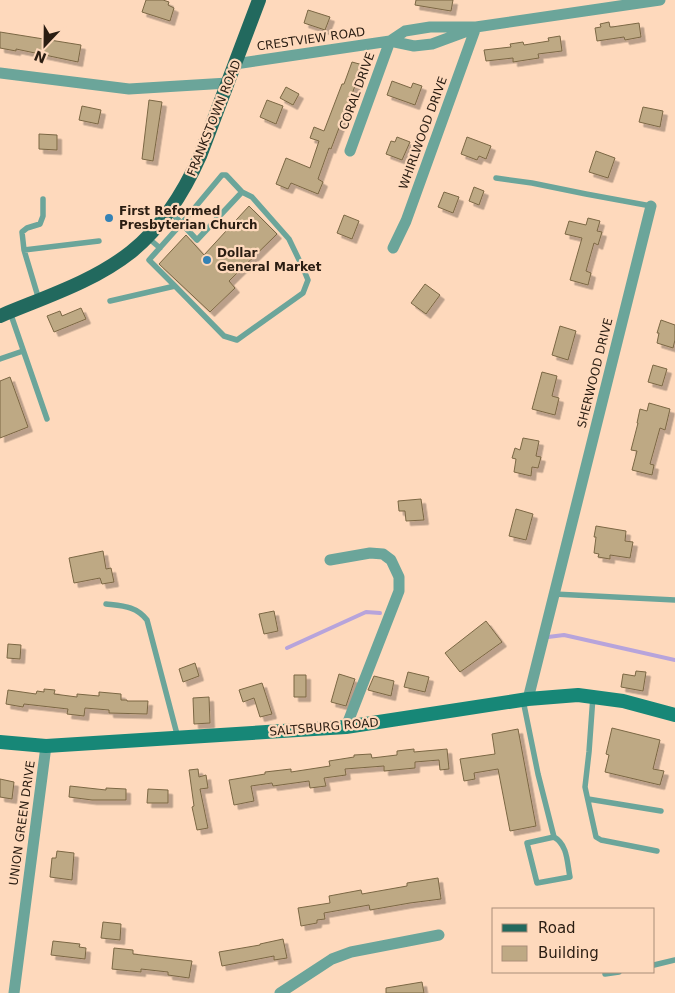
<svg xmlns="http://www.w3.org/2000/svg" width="675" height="993" font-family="'DejaVu Sans',sans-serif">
<defs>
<filter id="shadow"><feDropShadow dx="4.5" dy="4.5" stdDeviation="0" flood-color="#0004"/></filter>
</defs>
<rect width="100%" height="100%" fill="#fed9bc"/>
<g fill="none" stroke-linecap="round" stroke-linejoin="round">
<path stroke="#b7a4db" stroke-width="4" d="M548,637L564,635L675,660
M287,648L366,612L380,613"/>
</g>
<path fill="#bea984" stroke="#7b6744" filter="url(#shadow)" d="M146,0H163L169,2L168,5L174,8L170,21L142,12Z
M416,0H453L451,11L415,5Z
M308,10L330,17L325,30L304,23Z
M609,22L610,27H612L639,23L641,37L625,40L624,37L597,41L595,28L601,27L600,24Z
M0,32L81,45L78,62L16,49V51L0,48Z
M560,36L562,51L538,54L539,58L513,62V58L486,61L484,50L511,47L510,44L523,42L524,45L549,41L548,38Z
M352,62L363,65L331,149L329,148L318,179L323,182L318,194L291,183L288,189L276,184L286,158L310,168L319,141L310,138L314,127L324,131L342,84H344Z
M392,81L411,88L413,83L422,86L415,105L387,95Z
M286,87L299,94L293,105L280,98Z
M149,100L162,102L153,161L142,159Z
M267,100L283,106L276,124L260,117Z
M82,106L101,110L98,124L79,120Z
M643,107L663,111L660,127L639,122Z
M39,134L57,135V150L39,149Z
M397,137L410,142L402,160L386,154L391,141L395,142Z
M467,137L491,146L486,159L479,156L477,160L461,154Z
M596,151L615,158L608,178L589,172Z
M474,187L484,191L479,205L469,201Z
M444,192L459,197L453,213L438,207Z
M249,206L277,234L229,281L235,288L210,312L159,264L186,235L204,255Z
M344,215L359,221L352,239L337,233Z
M588,218L600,221L597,231L602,232L598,245L594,243L586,271L591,273L588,285L570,280L582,238L565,234L569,221L586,225Z
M425,284L440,295L426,314L411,303Z
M81,308L86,319L54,332L47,316L60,311L62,316Z
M661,320L675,325V340L673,348L657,343L659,333H657Z
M560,326L576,331L568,360L552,355Z
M653,365L667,369L662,386L648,382Z
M542,372L557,376L552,396L559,398L555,415L532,409Z
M10,377L28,427L0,438V381Z
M649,403L670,409L665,430L660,428L650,464L654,465L652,475L632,470L637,451L631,450L638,423H637L640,409L647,411Z
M523,438L539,441L536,456L541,457L538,468L532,467L531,476L514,472L516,459L512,458L515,448L520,450Z
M421,499L424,520L406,521L405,511H399L398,501Z
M516,509L533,514L526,540L509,536Z
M596,526L626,531L625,541L633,542L630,558L610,555V559L598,557L599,554L594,553L596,537H594Z
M103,551L106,569L111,568L114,582L102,584L100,578L74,583L69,558Z
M274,611L278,631L264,634L259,614Z
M486,621L502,642L460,672L445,653Z
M8,644L21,645L20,659L7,658Z
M195,663L199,676L183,682L179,669Z
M636,671L646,672L643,691L621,687L623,674L635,676Z
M408,672L429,677L425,692L404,687Z
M339,674L355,679L346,706L331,702Z
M294,675H306V697H294Z
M374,676L394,681L391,696L368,690Z
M262,683L272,714L260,717L254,698L243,702L239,690Z
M44,689L55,690L54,694L77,697V694L99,696V692L121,694V700H127V701H148L147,714L109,713V710L85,708L84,716L67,714L68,709L24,704L23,707L6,704L8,690L36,694L37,691L44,692Z
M209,697L210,723L194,724L193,698Z
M612,728L660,740L653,769L664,771L660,785L605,772L609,755L606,754Z
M518,729L536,826L510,831L498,769L474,773L475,779L464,781L460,759L495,754L492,734Z
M414,749V752L447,749L449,769L440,770L439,760L415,762V768L384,771V766L345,769L346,775L324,778L326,786L310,788L309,781L273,786L272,783L251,786L254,801L234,805L229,780L265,774V772L291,769V772L330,766L329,761L354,757V755L371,754L372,758L397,755V751Z
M198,769L199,777L206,775L208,788L200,789L208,828L197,830L192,807L194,806L189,770Z
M0,779L14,782L12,799L0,797Z
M70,786L106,790V788L126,789V800H92L69,797Z
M148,789L168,790V803H147Z
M57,851L74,853L72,880L50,877L52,858H56Z
M438,878L441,899L410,903L370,910L369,905L324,913L325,919L317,920V923L301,926L298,908L330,903L329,896L361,890L362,894L407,886V883Z
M103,922L121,924L120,940L101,938Z
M283,939L287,958L274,960V956L222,966L219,952L260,945V944Z
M53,941L80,944L79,947L86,948L85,959L51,955Z
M114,948L133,950V954L192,961L189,978L168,975V972L141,969V972L112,969Z
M422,982L424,993H386V988Z"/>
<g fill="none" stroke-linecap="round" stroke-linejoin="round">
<path stroke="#6ba59a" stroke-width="5.5" d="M496,178L532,183L586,194L651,206
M147,237L160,248
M24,250L22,232L27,228L40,224L43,216V199
M175,286L224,336L237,340L303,293L308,280L303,268L289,239L252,197L242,192
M39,300L24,250L99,241
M110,301L175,286L149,260L182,223L222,175H226L242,192L197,240L169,210
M10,312L47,419
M0,359L23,351
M554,594L675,600
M106,604C123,606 136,606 147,620L178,738
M593,696L589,752L585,787L596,837L601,840L657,851
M523,700L538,774L554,837C568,845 567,863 570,877L537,883L527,843L554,837
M588,799L661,811
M654,965L675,960
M605,974L619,972"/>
<path stroke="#6ba59a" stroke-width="11" d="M390,41L405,31L430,27H476L660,0
M235,64L390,41L414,46L432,44L470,30
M0,73L129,89L228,83
M350,151L390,41
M393,248L406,221L476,27
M330,560L370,553L383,554L391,560L399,577V591L346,727
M528,699L651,206
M14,993L46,746
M280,993L332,959L351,952L439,935"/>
<path stroke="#178777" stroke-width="14" d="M0,742L46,746L346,727L528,699L578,695L623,701L675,715"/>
<path stroke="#22695e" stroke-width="14" d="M0,316C45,297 93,282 131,252C162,227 184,192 200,156L259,0"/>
</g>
<g fill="#3482b5" stroke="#fed9bc" stroke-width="2">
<circle cx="109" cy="218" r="5"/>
<circle cx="207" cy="260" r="5"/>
</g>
<g text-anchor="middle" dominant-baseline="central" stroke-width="4.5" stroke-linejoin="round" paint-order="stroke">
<g font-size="12" fill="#2a1d12" stroke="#fed9bc">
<text transform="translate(311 39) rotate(-8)">CRESTVIEW ROAD</text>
<text transform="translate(357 91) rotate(-70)">CORAL DRIVE</text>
<text transform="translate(214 118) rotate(-68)">FRANKSTOWN ROAD</text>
<text transform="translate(423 133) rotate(-70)">WHIRLWOOD DRIVE</text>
<text transform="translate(595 373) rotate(-76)">SHERWOOD DRIVE</text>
<text transform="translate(324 727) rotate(-5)">SALTSBURG ROAD</text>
<text transform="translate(22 823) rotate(-82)">UNION GREEN DRIVE</text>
</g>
<g font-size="12" font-weight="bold" fill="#2a1d12" stroke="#fed9bc" text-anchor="start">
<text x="119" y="211">First Reformed<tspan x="119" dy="14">Presbyterian Church</tspan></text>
<text x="217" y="253">Dollar<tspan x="217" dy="14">General Market</tspan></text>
</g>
</g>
<rect x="492" y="908" width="162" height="65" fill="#fed9bc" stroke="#a98e78"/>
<rect x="502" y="924" width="25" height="8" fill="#22695e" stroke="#a98e78"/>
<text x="538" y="933" font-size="15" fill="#2a1d12">Road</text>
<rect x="502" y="946" width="25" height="15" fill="#bea984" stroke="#a98e78"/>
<text x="538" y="958" font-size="15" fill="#2a1d12">Building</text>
<g transform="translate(45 45) rotate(202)" stroke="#fed9bc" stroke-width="4" paint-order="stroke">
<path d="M0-4L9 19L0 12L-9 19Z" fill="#2a1d12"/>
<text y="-8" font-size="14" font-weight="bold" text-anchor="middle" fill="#2a1d12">N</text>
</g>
</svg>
